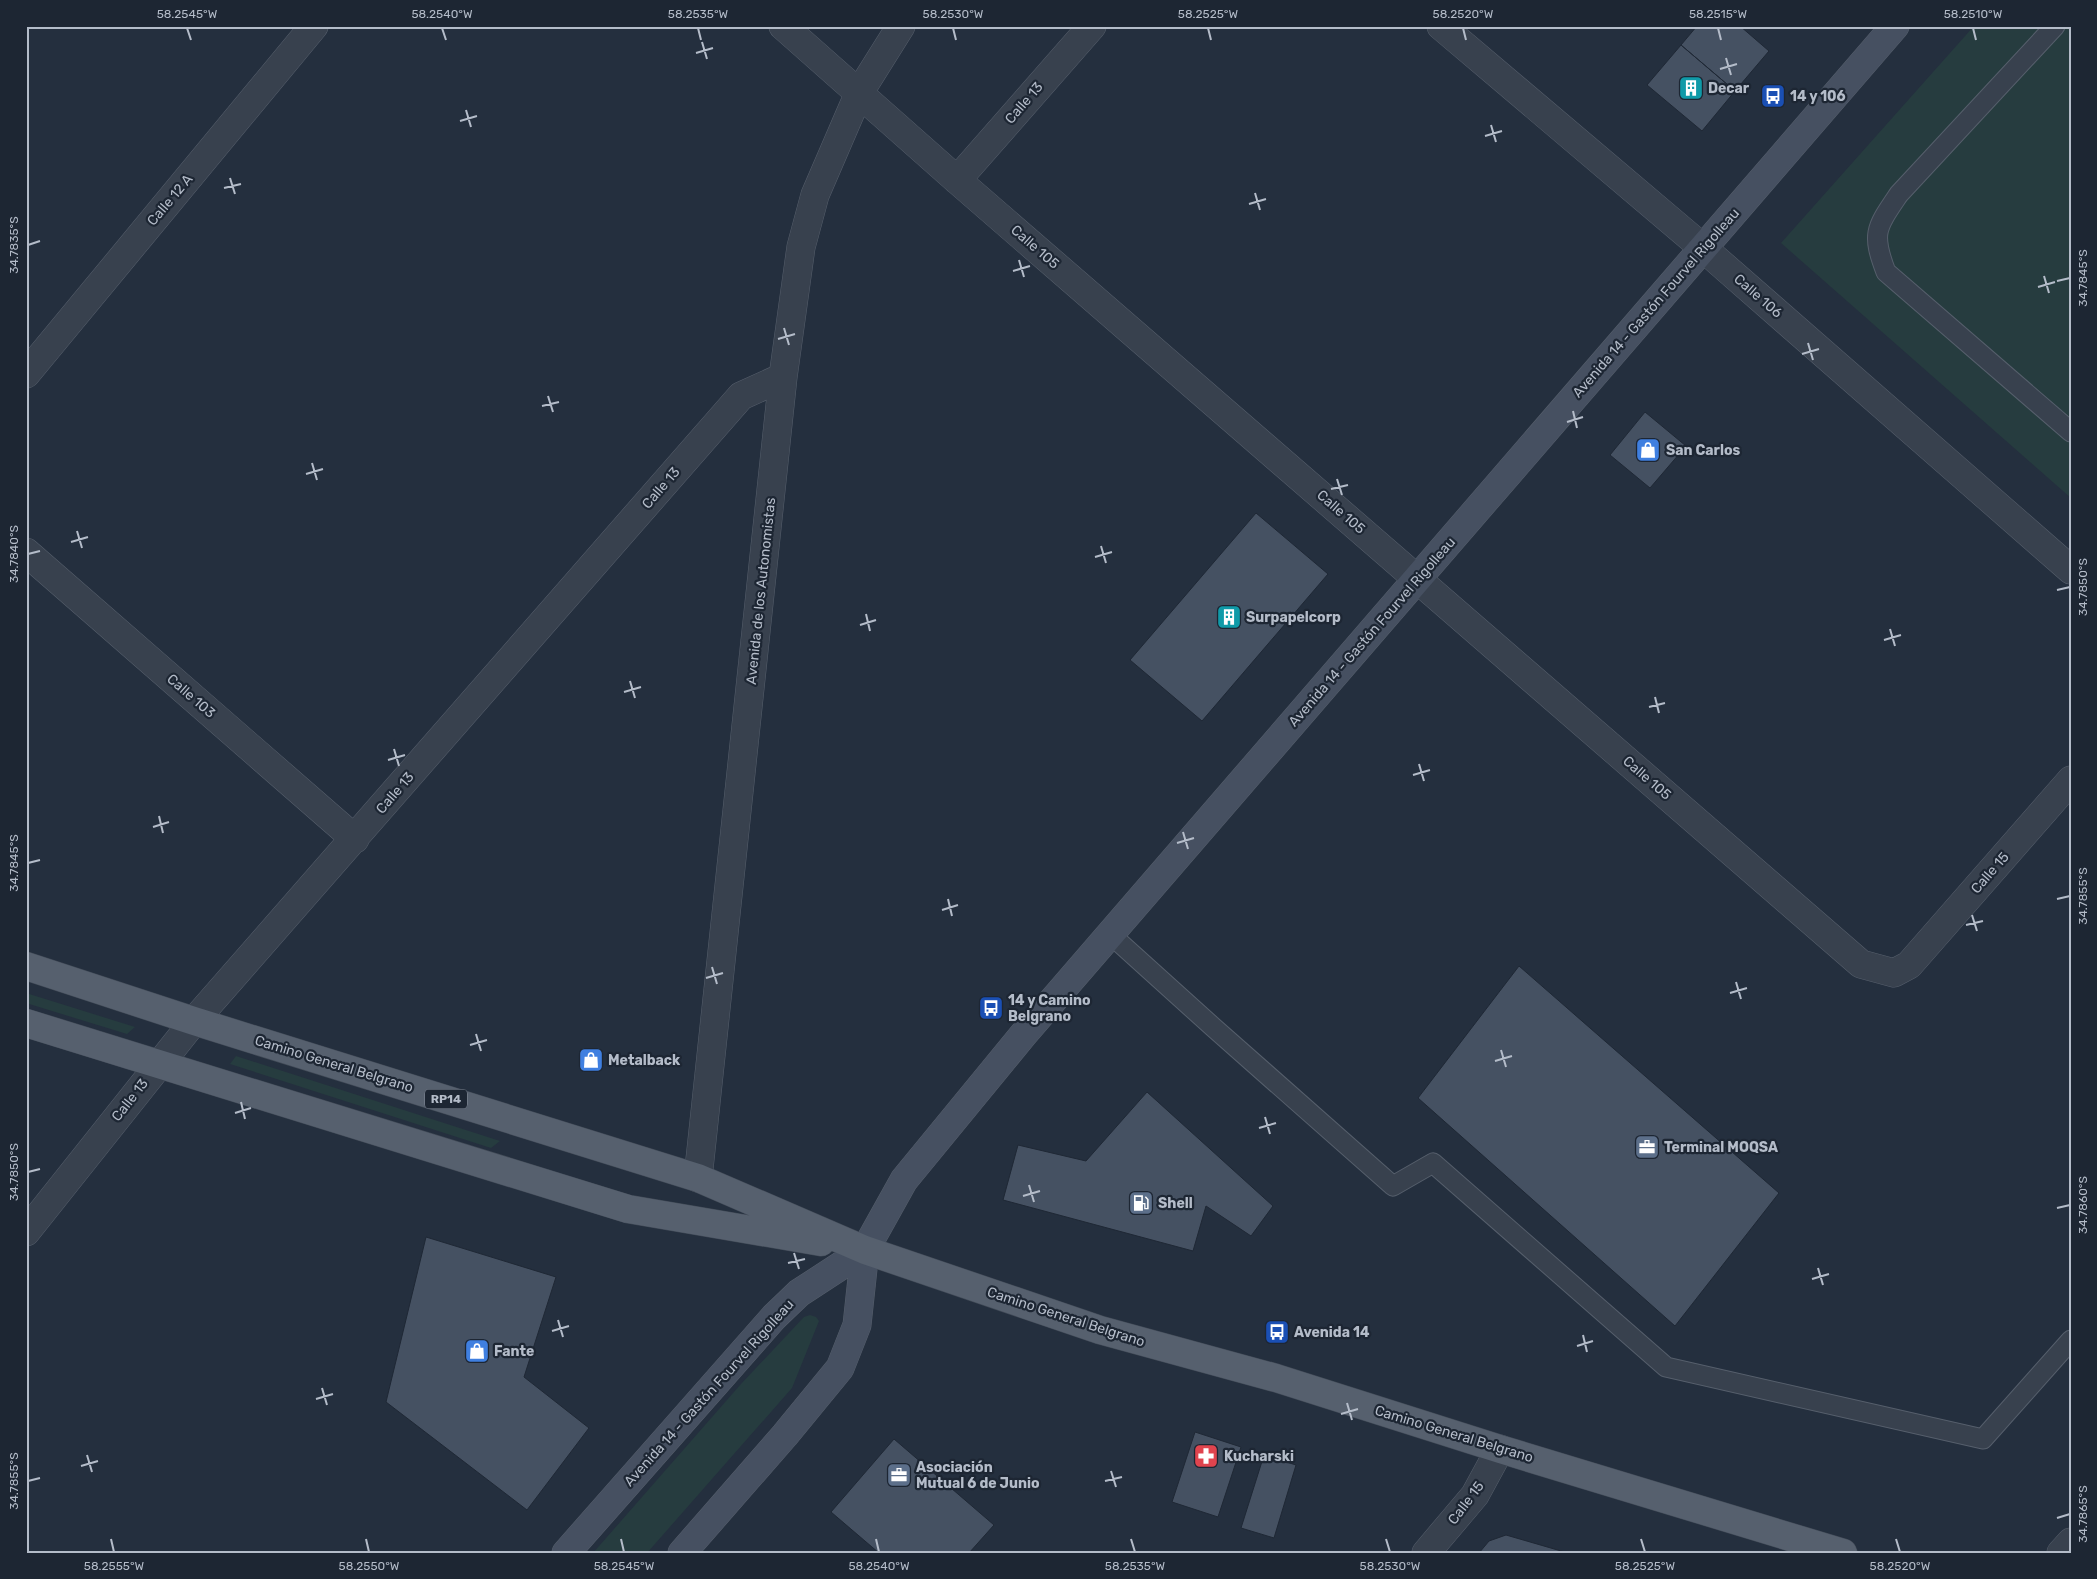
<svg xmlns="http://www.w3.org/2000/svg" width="2097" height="1579" font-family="Rubik,sans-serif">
<rect width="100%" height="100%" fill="#242f3e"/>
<path fill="#263c3f" d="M1974,26H2071V498L1781,243Z
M26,993L135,1027L127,1034L26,1003Z
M236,1056L500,1141L491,1148L230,1064Z
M810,1315L816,1317L819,1321L792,1388L647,1553H593L741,1384L804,1317Z"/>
<path fill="#455162" stroke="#1f2835" d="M1697,26H1740L1769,51L1735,91L1681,45Z
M1681,45L1735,91L1702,131L1647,85Z
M1645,412L1686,446L1650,488L1610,455Z
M1256,513L1328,574L1202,721L1130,660Z
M1519,966L1779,1193L1675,1326L1418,1098Z
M1147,1092L1273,1206L1251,1236L1206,1206L1193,1251L1003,1200L1018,1145L1086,1161Z
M426,1237L556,1277L524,1377L589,1428L527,1510L386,1402Z
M1195,1432L1241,1447L1218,1517L1172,1502Z
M894,1439L994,1525L969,1553H879L831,1512Z
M1264,1455L1296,1465L1274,1538L1241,1528Z
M1506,1535L1568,1553H1479L1489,1541Z"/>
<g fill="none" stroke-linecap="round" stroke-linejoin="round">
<defs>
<path id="lane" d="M2055,26L1899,194C1876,228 1871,233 1886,272L2071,432
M1110,934L1213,1027L1393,1186L1433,1163L1666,1367L1983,1439L2071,1340"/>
<path id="street" d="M783,26L957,180L1861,964L1894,973L1909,965L2071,780
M1441,26L1703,248L2071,570
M957,180L1092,26
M26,374L314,26
M26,552L355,839
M698,1178L783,377L801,247L815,195L859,93L901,26
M26,1232L194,1021L741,396L783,377
M1426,1553L1475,1495L1500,1449
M2061,1553L2071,1542"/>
<path id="secondary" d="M566,1553L774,1317L799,1293L865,1250
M682,1553L785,1435L840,1368L857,1325L865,1250L904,1180L1023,1035L1895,26"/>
<path id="primary" d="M26,966L194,1021L698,1178L865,1250L1100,1330L1276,1378L1500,1449L1843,1553
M26,1023L628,1209L821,1242"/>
</defs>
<use href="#lane" stroke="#565f6c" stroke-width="21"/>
<use href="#street" stroke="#565f6c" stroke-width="29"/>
<use href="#secondary" stroke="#565f6c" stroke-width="29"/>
<use href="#primary" stroke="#414a57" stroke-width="29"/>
<use href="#lane" stroke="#38414e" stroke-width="19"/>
<use href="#street" stroke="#38414e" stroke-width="28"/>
<use href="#secondary" stroke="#465061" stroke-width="28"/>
<use href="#primary" stroke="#56606e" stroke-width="28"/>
</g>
<path fill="none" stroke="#b4bcc9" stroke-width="2" d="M187,28L191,40M442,28L446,40M698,28L701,40M953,28L956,40M1208,28L1211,40M1463,28L1466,40M1718,28L1721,40M1973,28L1976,40M702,42L707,59M696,53L713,48M1726,58L1731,75M1720,69L1737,64M466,110L471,127M460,121L477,116M1491,125L1496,142M1485,136L1502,131M230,178L235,194M224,188L241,184M1255,193L1260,210M1249,204L1266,199M28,245L40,241M1019,260L1024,277M1013,271L1030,266M2044,276L2049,293M2057,281L2070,278M2038,287L2055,282M784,328L789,345M778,339L795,334M1808,343L1813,360M1802,354L1819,349M548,396L553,412M542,406L559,402M1573,411L1577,428M1567,422L1583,417M312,463L317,480M306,474L323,469M1337,479L1342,495M1331,489L1348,485M77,531L82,548M71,542L88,537M1101,546L1106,563M28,554L40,551M1095,557L1112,552M2057,590L2070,587M866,614L870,631M860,625L876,620M1890,629L1895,646M1884,640L1901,635M630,681L635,698M624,692L641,687M1655,697L1659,713M1649,707L1665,703M394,749L399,766M388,760L405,755M1419,764L1424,781M1413,775L1430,770M159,816L163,833M153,827L169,822M1183,832L1188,849M1177,843L1194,838M28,863L40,860M948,899L952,916M2057,899L2070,896M942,910L958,905M1972,915L1977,931M1966,925L1983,921M712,967L717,984M706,978L723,973M1736,982L1741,999M1730,993L1747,988M476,1034L481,1051M470,1045L487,1040M1501,1050L1506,1067M1495,1061L1512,1056M241,1102L245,1119M235,1113L251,1108M1265,1117L1270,1134M1259,1128L1276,1123M28,1172L40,1169M1029,1185L1034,1202M1023,1196L1040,1191M2057,1208L2070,1205M794,1253L799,1269M788,1263L805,1259M1818,1268L1823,1285M1812,1279L1829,1274M558,1320L563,1337M552,1331L569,1326M1583,1335L1587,1352M1577,1346L1593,1341M322,1388L327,1405M316,1399L333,1394M1347,1403L1352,1420M1341,1414L1358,1409M87,1455L92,1472M81,1466L98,1461M1111,1471L1116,1487M28,1481L40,1478M1105,1481L1122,1477M2057,1518L2070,1514M111,1539L114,1552M366,1539L369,1552M621,1539L624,1552M876,1539L879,1552M1131,1539L1135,1552M1386,1539L1390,1552M1641,1539L1645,1552M1896,1539L1900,1552"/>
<defs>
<symbol id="building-square" viewBox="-11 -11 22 22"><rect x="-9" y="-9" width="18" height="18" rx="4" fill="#0f9aa8" stroke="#1d2633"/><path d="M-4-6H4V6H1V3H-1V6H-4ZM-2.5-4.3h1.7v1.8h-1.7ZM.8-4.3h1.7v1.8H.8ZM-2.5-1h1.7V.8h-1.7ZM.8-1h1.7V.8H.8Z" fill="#fff"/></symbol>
<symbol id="bus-square" viewBox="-11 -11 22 22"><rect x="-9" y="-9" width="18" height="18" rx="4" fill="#1a4fb4" stroke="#1d2633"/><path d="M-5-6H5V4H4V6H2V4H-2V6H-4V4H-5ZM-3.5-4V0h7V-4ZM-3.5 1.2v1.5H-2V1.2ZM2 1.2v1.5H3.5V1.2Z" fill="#fff"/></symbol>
<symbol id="shop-square" viewBox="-11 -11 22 22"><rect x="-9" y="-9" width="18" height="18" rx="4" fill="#3f7fe0" stroke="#1d2633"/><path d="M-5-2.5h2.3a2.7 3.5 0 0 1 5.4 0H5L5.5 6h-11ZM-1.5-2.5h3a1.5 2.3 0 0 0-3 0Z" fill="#fff"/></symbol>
<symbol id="office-square" viewBox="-11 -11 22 22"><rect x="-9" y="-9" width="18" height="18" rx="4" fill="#5c6f8a" stroke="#1d2633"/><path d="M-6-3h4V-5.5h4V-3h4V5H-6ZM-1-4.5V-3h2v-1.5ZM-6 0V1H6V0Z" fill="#fff"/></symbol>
<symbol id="fuel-square" viewBox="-11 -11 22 22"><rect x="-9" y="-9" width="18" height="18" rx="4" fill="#5c6f8a" stroke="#1d2633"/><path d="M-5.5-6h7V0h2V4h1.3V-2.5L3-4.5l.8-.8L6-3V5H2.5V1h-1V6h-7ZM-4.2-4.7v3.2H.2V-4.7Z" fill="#fff"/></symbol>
<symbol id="pharmacy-square" viewBox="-11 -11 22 22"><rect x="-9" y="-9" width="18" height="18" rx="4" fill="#e0444e" stroke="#1d2633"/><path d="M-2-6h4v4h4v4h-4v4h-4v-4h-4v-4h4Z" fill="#fff"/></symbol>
</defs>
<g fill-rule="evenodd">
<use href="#building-square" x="1677" y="74" width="28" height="28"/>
<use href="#bus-square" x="1759" y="82" width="28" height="28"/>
<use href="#shop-square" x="1634" y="436" width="28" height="28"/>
<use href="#building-square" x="1215" y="603" width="28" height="28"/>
<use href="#bus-square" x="977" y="994" width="28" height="28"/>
<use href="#shop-square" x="577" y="1046" width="28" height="28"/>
<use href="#office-square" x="1633" y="1133" width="28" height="28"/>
<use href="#fuel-square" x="1127" y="1189" width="28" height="28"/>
<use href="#bus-square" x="1263" y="1318" width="28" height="28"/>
<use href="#shop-square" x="463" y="1337" width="28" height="28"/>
<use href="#pharmacy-square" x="1192" y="1442" width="28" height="28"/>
<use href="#office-square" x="885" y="1461" width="28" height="28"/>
</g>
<g text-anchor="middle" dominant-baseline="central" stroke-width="4.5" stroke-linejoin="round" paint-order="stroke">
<rect fill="#1d2633" stroke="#878f9c" stroke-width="1" x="425" y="1089.5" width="42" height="19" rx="4"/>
<g font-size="12" font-weight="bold" fill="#b4bcc9">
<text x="446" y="1099">RP14</text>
</g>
<g font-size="14" font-weight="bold" fill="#b4bcc9" stroke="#1d2633" text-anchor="start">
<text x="1708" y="88">Decar</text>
<text x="1790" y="96">14 y 106</text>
<text x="1666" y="450">San Carlos</text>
<text x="1246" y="617">Surpapelcorp</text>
<text x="1008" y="1000">14 y Camino<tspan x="1008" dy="16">Belgrano</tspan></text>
<text x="608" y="1060">Metalback</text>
<text x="1664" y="1147">Terminal MOQSA</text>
<text x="1158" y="1203">Shell</text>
<text x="1294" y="1332">Avenida 14</text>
<text x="494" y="1351">Fante</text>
<text x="1224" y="1456">Kucharski</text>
<text x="916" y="1467">Asociación<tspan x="916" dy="16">Mutual 6 de Junio</tspan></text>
</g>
<g font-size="14" fill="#b4bcc9" stroke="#1d2633">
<text transform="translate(1024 103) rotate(-49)">Calle 13</text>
<text transform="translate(170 200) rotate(-50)">Calle 12 A</text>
<text transform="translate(1035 247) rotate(41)">Calle 105</text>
<text transform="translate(1758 296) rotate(41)">Calle 106</text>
<text transform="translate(1656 303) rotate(-49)">Avenida 14 - Gastón Fourvel Rigolleau</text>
<text transform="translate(661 488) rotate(-49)">Calle 13</text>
<text transform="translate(1341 512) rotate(41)">Calle 105</text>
<text transform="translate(761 591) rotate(-84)">Avenida de los Autonomistas</text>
<text transform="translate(1372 632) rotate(-49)">Avenida 14 - Gastón Fourvel Rigolleau</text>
<text transform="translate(191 696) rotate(41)">Calle 103</text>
<text transform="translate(1647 778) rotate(41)">Calle 105</text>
<text transform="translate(395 793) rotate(-49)">Calle 13</text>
<text transform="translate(1990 873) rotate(-49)">Calle 15</text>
<text transform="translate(334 1064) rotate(17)">Camino General Belgrano</text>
<text transform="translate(130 1100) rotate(-52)">Calle 13</text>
<text transform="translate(1066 1317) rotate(18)">Camino General Belgrano</text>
<text transform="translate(709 1393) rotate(-48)">Avenida 14 - Gastón Fourvel Rigolleau</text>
<text transform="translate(1454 1434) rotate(17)">Camino General Belgrano</text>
<text transform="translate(1466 1503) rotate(-53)">Calle 15</text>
</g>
</g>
<rect width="2097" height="1579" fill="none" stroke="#1d2633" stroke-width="55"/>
<rect x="28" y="28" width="2042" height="1524" fill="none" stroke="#b4bcc9" stroke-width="2"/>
<g font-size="12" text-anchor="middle" fill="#b4bcc9">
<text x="187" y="18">58.2545°W</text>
<text x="442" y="18">58.2540°W</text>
<text x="698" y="18">58.2535°W</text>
<text x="953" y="18">58.2530°W</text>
<text x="1208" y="18">58.2525°W</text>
<text x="1463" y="18">58.2520°W</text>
<text x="1718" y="18">58.2515°W</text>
<text x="1973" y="18">58.2510°W</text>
<text transform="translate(14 245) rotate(-90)" y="4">34.7835°S</text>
<text transform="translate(2083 278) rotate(-90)" y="4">34.7845°S</text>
<text transform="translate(14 554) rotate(-90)" y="4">34.7840°S</text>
<text transform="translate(2083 587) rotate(-90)" y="4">34.7850°S</text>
<text transform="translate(14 863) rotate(-90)" y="4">34.7845°S</text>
<text transform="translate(2083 896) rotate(-90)" y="4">34.7855°S</text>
<text transform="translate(14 1172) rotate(-90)" y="4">34.7850°S</text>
<text transform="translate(2083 1205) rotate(-90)" y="4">34.7860°S</text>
<text transform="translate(14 1481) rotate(-90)" y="4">34.7855°S</text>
<text transform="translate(2083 1514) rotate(-90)" y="4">34.7865°S</text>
<text x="114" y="1570">58.2555°W</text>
<text x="369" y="1570">58.2550°W</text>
<text x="624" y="1570">58.2545°W</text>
<text x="879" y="1570">58.2540°W</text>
<text x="1135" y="1570">58.2535°W</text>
<text x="1390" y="1570">58.2530°W</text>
<text x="1645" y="1570">58.2525°W</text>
<text x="1900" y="1570">58.2520°W</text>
</g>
</svg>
